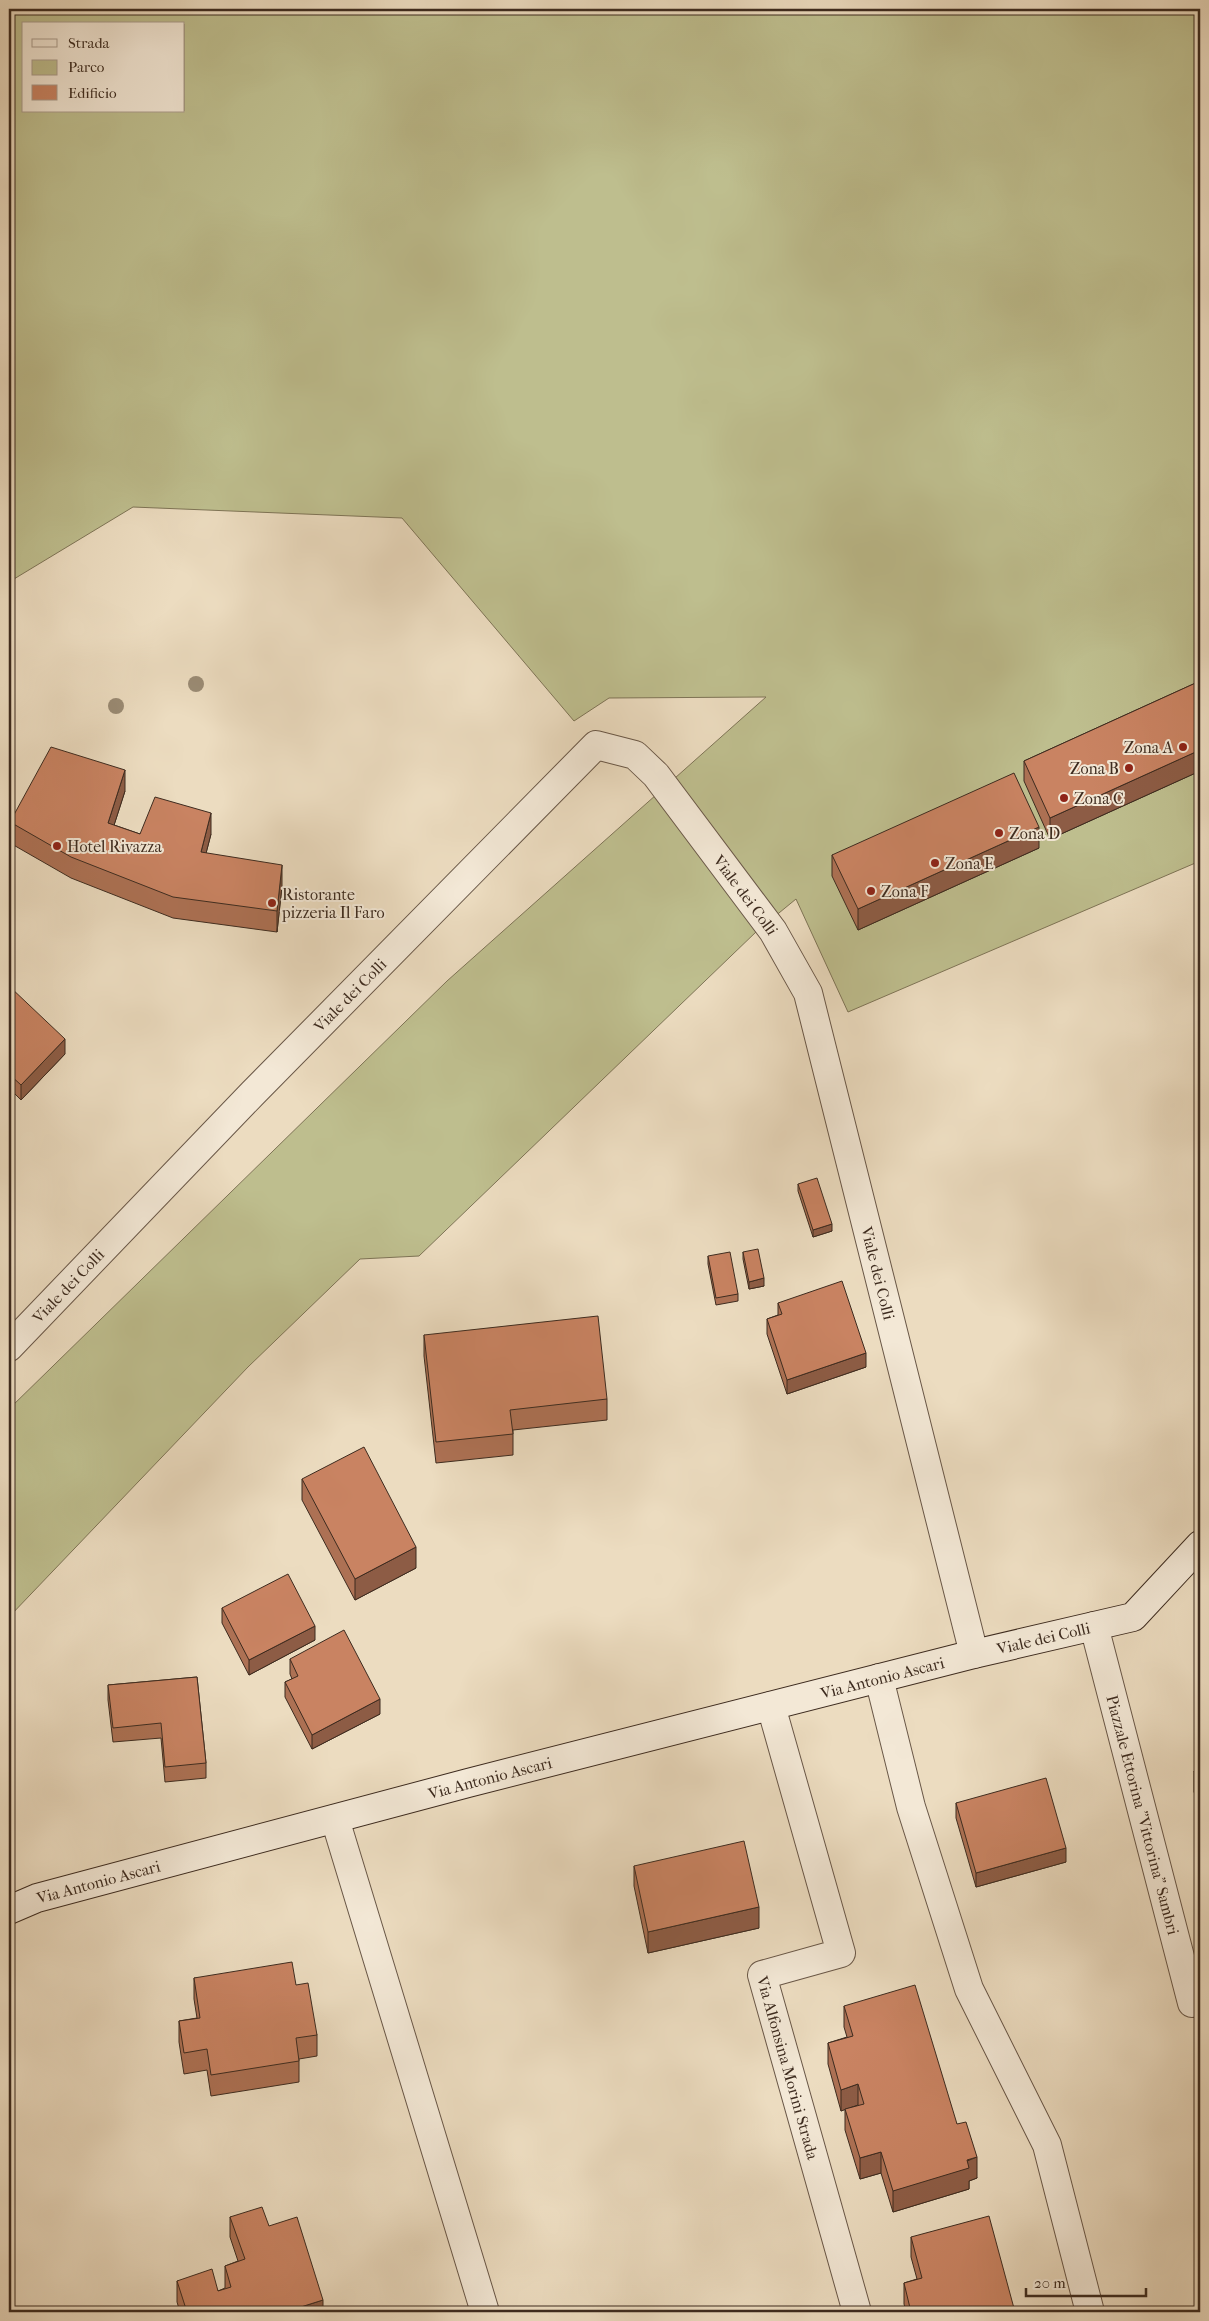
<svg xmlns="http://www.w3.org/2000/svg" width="1209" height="2321" font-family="'IM FELL French Canon',serif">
<rect width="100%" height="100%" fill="#ecdcc0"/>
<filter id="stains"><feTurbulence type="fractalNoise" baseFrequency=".004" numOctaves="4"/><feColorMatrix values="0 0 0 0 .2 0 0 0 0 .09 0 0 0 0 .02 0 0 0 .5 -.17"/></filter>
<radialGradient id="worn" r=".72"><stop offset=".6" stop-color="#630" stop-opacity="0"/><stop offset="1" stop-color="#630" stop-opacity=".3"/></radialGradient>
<path fill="#bebe8e" stroke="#7e7456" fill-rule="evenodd" d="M9,9H1200V861L848,1012L796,899L757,931L419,1256L360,1259L248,1367L9,1617V1409L447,981L766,697L609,698L574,721L402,518L133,507L9,582ZM24,24H184V111H24Z"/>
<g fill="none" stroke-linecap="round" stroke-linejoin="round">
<defs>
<g id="street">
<path id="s1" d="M9,1347L253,1093L596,745L635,755L656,775L773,931L808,993L974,1654"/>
<path id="s2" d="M1094,1626L1192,2003"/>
<path d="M879,1678L911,1807L969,1989L1047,2145L1090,2312"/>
<path id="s3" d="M771,1706L841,1953L762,1975L857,2312"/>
<path d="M335,1819L485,2312"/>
</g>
<g id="secondary">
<path id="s4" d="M9,1910L37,1898L468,1783L974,1654L1133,1617L1200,1545"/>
</g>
</defs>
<use href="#street" stroke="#695747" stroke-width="30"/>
<use href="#secondary" stroke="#3d2b1f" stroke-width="30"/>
<use href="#street" stroke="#f3e8d6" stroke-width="28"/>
<use href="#secondary" stroke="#f3e8d6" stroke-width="28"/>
</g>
<g fill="#9a8b74">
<circle cx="196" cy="684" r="8"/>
<circle cx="116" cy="706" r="8"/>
</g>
<path fill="#ad7154" stroke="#3d2b1f" d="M1200,681V771L1050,839L1024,781V761Z
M125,791L114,825L140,834H211L206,853L282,886L277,932L173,918L71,878L10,843V822Z
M1039,848L858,930L832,876V855Z
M9,986L65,1054L21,1100L9,1088Z
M798,1184L832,1231L813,1237L798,1191Z
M743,1252L764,1286L749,1289L743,1259Z
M708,1256L738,1294V1301L716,1305L708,1264Z
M778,1303L866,1367L787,1394L767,1334V1319L778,1315Z
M424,1335L607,1399V1420L513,1430V1455L436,1463L424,1356Z
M302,1479L416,1568L355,1600L302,1500Z
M222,1608L315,1640L249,1675L222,1623Z
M290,1659L380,1714L312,1749L285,1697V1682L292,1679L290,1674Z
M197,1677L206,1763V1778L165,1782L161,1738L113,1742L108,1700V1685Z
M1200,1768V1804L1194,1792V1771Z
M956,1803L1066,1862L976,1887L956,1818Z
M634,1866L759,1928L648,1953L634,1886Z
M194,1978L296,1985L317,2035V2056L299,2059V2082L211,2096L207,2070L184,2074L179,2042V2021L197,2018L194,1999Z
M844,2006L957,2124L977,2178L969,2181V2189L893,2212L881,2173L860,2179L845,2130V2109L841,2111L828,2064V2043L847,2037L844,2027Z
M230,2217L269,2226L323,2312H180L177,2302V2281L218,2291L225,2288V2266L238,2261L230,2237Z
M911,2237L1015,2312H906L904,2304V2283L917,2279L911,2257Z"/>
<path fill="#8d5c45" stroke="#3d2b1f" d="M1200,750V771L1050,839V818Z
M125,770V791L108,844V823Z
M211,813V834L201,873V852Z
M1039,827V848L858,930V909Z
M282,865V886L277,932V911Z
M65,1039V1054L21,1100V1085Z
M832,1224V1231L813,1237V1230Z
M764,1278V1286L749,1289V1282Z
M866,1353V1367L787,1394V1380Z
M416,1547V1568L355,1600V1579Z
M315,1626V1640L249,1675V1660Z
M380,1699V1714L312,1749V1735Z
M1066,1848V1862L976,1887V1873Z
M759,1907V1928L648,1953V1932Z
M858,2084V2105L841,2111V2090Z
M881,2152V2173L860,2179V2158Z
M977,2157V2178L969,2181V2189L893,2212V2191Z
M323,2300V2312H285Z"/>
<path fill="#c98362" stroke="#3d2b1f" d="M1200,681V750L1050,818L1024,761Z
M51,747L125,770L108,823L140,834L155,797L211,813L201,852L282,865L277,911L173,897L71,857L10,822Z
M1014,773L1039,827L858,909L832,855Z
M9,986L65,1039L21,1085L9,1074Z
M817,1178L832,1224L813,1230L798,1184Z
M758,1249L764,1278L749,1282L743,1252Z
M730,1252L738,1294L716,1298L708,1256Z
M842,1281L866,1353L787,1380L767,1319L782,1314L778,1303Z
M598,1316L607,1399L510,1410L513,1434L436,1442L424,1335Z
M364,1447L416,1547L355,1579L302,1479Z
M288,1574L315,1626L249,1660L222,1608Z
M344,1630L380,1699L312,1735L285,1682L298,1676L290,1659Z
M197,1677L206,1763L165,1767L161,1723L113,1728L108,1685Z
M1200,1768V1783L1194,1771Z
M1046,1778L1066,1848L976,1873L956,1803Z
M744,1841L759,1907L648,1932L634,1866Z
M292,1962L296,1985L308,1983L317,2035L296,2038L299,2061L211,2075L207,2049L184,2053L179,2021L200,2018L194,1978Z
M915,1985L957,2124L966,2122L977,2157L967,2160L969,2168L893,2191L881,2152L860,2158L845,2109L864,2104L858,2084L841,2090L828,2043L853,2036L844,2006Z
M262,2207L269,2226L297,2217L323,2300L285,2312H187L177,2281L212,2269L218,2291L231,2287L225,2266L245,2259L230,2217Z
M989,2216L1015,2312H911L904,2283L922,2278L911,2237Z"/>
<g fill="#8f2418" stroke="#f3e8d6" stroke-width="2">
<circle cx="1183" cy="747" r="5"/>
<circle cx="1129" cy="768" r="5"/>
<circle cx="1064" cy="798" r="5"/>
<circle cx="999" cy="833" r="5"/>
<circle cx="57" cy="846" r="5"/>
<circle cx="935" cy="863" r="5"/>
<circle cx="871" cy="891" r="5"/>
<circle cx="272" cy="903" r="5"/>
</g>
<g text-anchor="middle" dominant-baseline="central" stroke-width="4" stroke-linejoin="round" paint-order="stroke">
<g font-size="16" fill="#3d2b1f" stroke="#f3e8d6" text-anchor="start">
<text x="1173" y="747" text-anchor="end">Zona A</text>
<text x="1119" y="768" text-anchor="end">Zona B</text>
<text x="1074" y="798">Zona C</text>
<text x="1009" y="833">Zona D</text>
<text x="67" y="846">Hotel Rivazza</text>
<text x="945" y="863">Zona E</text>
<text x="881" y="891">Zona F</text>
<text x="282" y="894">Ristorante<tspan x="282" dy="18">pizzeria Il Faro</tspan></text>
</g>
<g font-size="16" fill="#3d2b1f" stroke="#f3e8d6">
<text stroke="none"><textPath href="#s1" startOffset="1060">Viale dei Colli</textPath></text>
<text stroke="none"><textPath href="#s1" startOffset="490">Viale dei Colli</textPath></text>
<text stroke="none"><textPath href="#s1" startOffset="1465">Viale dei Colli</textPath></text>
<text stroke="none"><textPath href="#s1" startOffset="85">Viale dei Colli</textPath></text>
<text stroke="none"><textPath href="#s4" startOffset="1070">Viale dei Colli</textPath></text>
<text stroke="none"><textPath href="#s4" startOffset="904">Via Antonio Ascari</textPath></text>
<text stroke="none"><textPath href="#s4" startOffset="499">Via Antonio Ascari</textPath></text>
<text stroke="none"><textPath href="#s2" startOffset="195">Piazzale Ettorina "Vittorina" Sambri</textPath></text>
<text stroke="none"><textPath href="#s4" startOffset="94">Via Antonio Ascari</textPath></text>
<text stroke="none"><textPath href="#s3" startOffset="435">Via Alfonsina Morini Strada</textPath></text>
</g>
</g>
<rect width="1209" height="2321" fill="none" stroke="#ecdcc0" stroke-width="30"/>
<rect x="10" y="10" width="1189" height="2301" fill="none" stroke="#3d2b1f" stroke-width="2.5"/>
<rect x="15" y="15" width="1179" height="2291" fill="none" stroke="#3d2b1f"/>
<rect x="22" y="22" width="162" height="90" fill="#f3e8d6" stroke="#aa9c8d"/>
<rect x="32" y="39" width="25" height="8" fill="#f3e8d6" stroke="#aa9c8d"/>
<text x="68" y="48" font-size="15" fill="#3d2b1f">Strada</text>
<rect x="32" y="60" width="25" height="15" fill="#bebe8e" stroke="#aa9c8d"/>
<text x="68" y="72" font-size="15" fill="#3d2b1f">Parco</text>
<rect x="32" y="85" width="25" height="15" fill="#c98362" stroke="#aa9c8d"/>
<text x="68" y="98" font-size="15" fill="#3d2b1f">Edificio</text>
<path d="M1026 2288v8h120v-8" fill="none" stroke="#3d2b1f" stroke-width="2.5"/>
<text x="1034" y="2288" font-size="15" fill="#3d2b1f" stroke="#f3e8d6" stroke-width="4" paint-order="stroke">20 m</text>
<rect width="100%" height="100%" filter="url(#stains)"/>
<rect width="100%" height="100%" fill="url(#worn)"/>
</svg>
